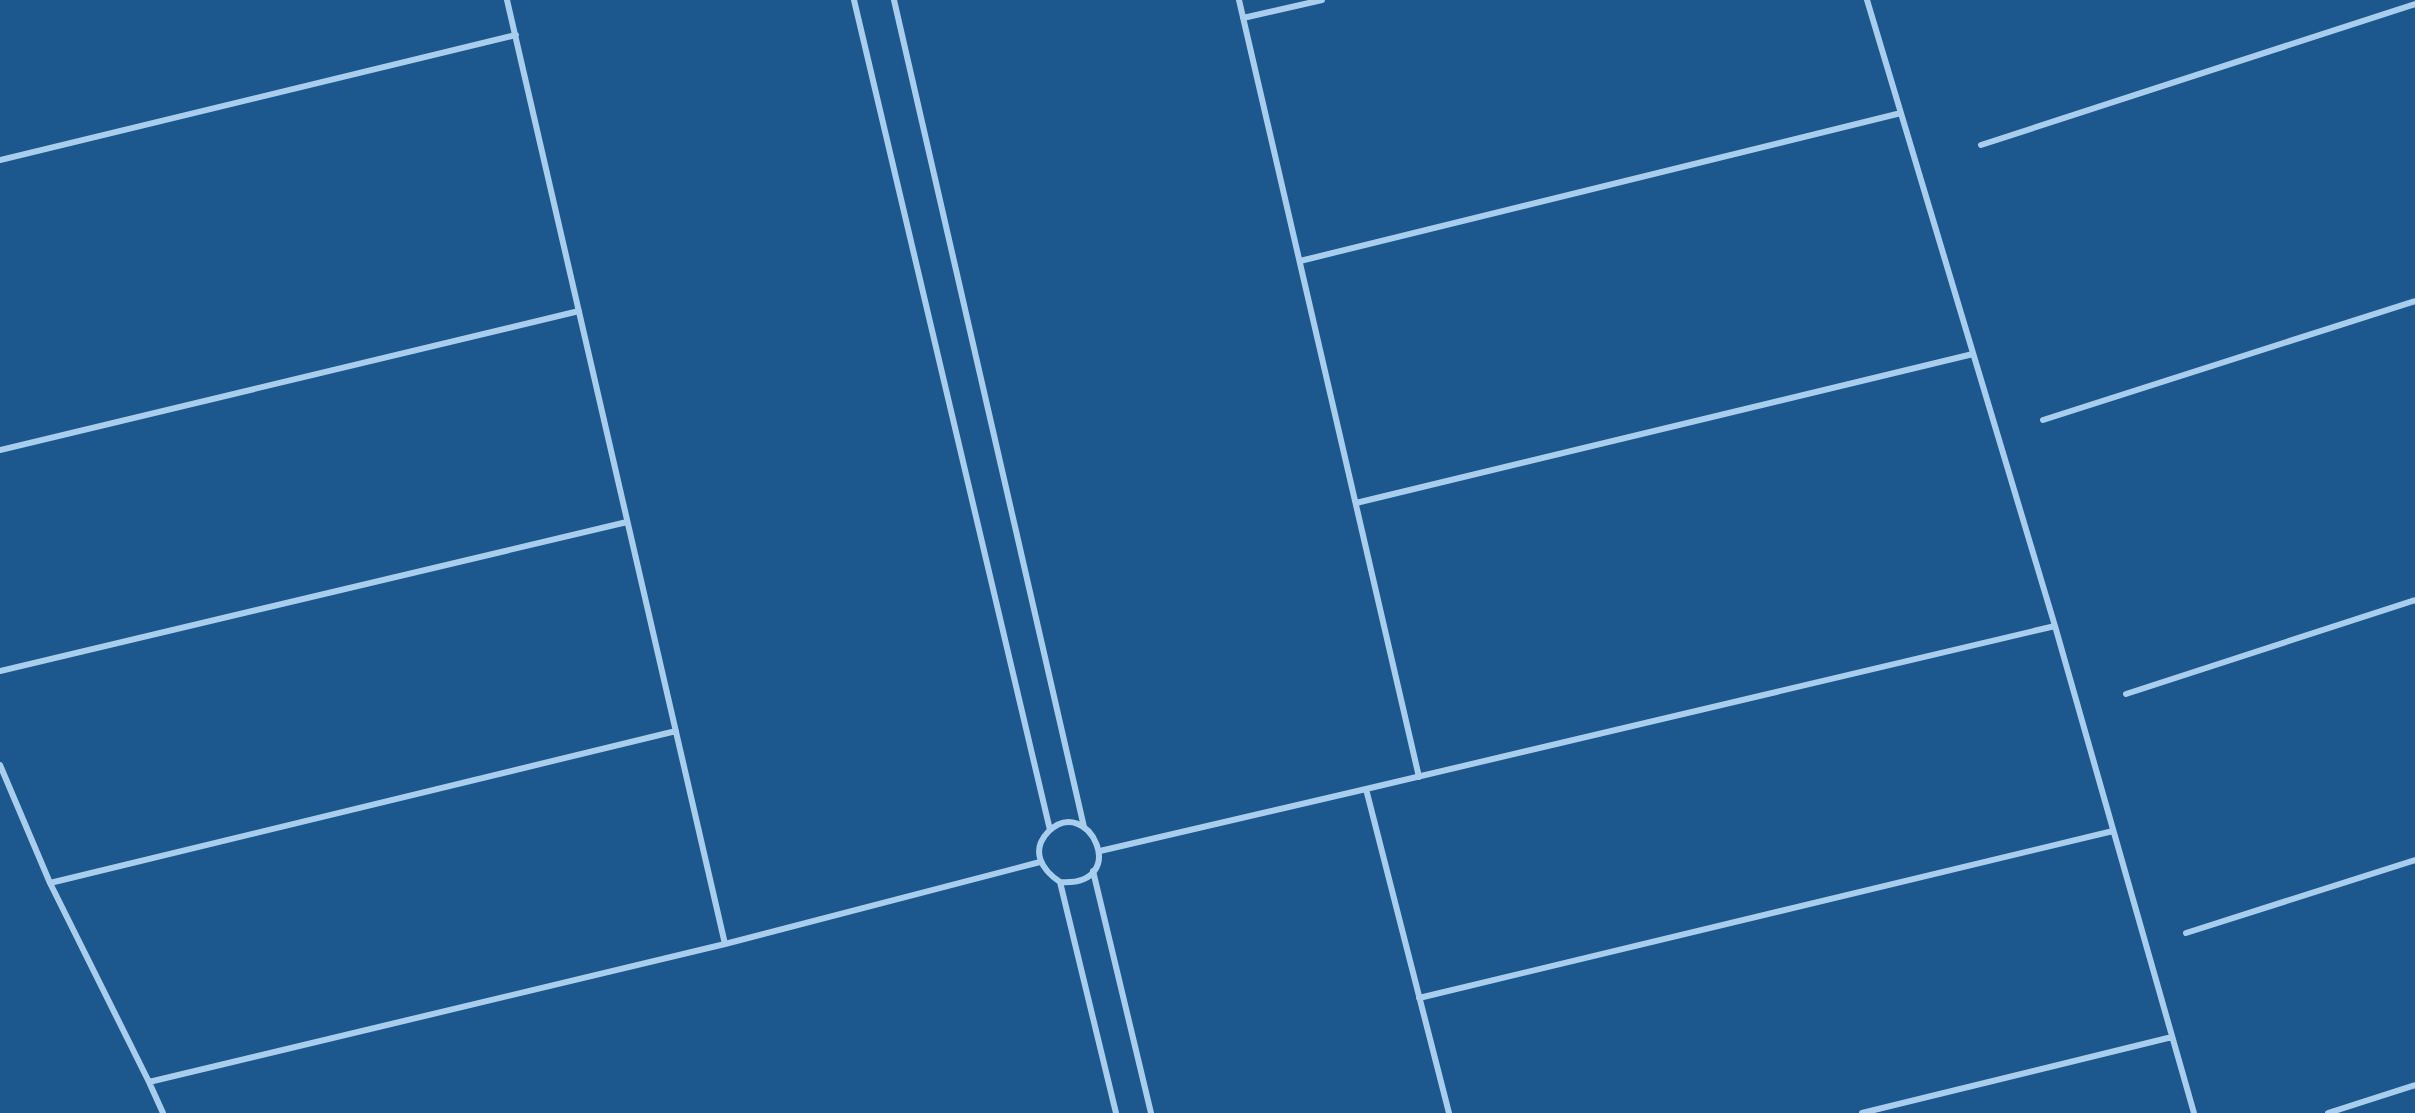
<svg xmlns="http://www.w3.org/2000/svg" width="2415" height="1113" font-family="Mulish,sans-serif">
<rect width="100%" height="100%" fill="#1c588d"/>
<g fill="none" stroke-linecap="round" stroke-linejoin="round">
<path stroke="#a9ceed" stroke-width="6" d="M854,0L1050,830
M894,0L1084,827
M1239,0L1419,777
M1867,0L2055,626L2194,1113
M1243,18L1322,0
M1981,145L2415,4
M0,160L516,35
M1300,261L1901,113
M2043,420L2415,301
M0,450L579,311
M1356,503L1973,354
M0,671L627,522
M2126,694L2415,600
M0,765L50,883L676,731
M1100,851L1366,789
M1093,871L1151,1113
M1060,882C1133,887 1088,792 1048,832C1030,851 1042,870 1060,882L1116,1113
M50,883L149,1082L725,944L507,0
M2186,933L2415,860
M725,944L1040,862
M1419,998L2113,831
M149,1082L163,1113
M1449,1113L1366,789L2055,626
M1862,1113L2172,1037
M2328,1113L2415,1085"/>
</g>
</svg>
